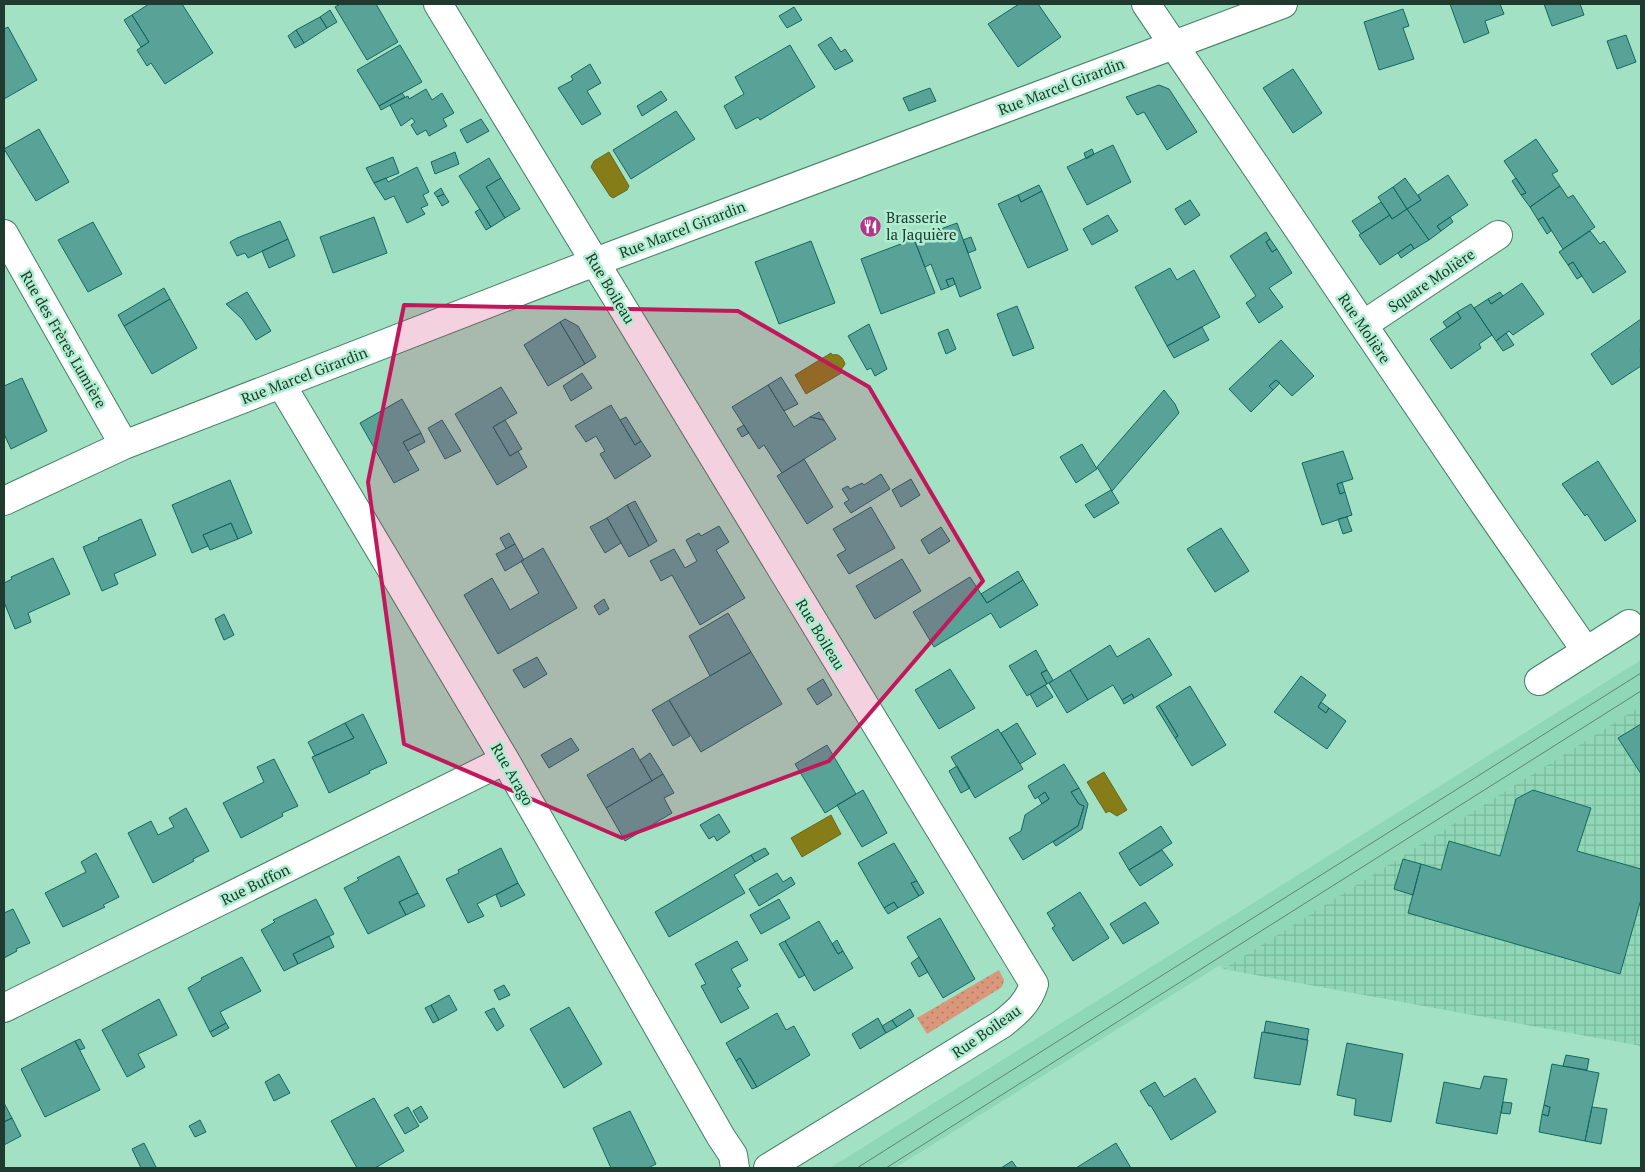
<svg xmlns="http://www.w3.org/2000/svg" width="1645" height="1172" font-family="'PT Serif',serif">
<defs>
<pattern id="industrial-grid" width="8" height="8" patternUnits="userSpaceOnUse" patternTransform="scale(1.25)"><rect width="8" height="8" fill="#8fd7b6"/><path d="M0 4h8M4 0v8" fill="none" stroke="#7bb99d"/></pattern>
<pattern id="grass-dots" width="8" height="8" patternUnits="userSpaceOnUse" patternTransform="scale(1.25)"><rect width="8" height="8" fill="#db9779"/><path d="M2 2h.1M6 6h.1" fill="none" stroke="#b17c64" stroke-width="1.8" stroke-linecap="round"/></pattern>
</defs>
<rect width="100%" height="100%" fill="#a2e1c4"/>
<path fill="#8fd7b6" d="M1641,660V706L1223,969L1220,965L895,1168H830Z"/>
<path fill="url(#industrial-grid)" d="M1641,706V1046L1223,969Z"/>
<path fill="url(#grass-dots)" d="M999,970L1004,980L1002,987L927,1034L917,1018Z"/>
<path fill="#867d19" stroke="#676920" d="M609,152L629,186L627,190L613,198L610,196L591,167L594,161Z
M831,353L832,355C839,353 843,358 845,364L841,370L843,372L806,394L795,375Z
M1104,772L1127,810L1117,816L1109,811L1106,813L1087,782Z
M831,815L841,834L802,857L791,838Z"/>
<path fill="#58a298" stroke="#15685f" d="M149,4H182L213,53L165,84L151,63L147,66L137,50L149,42L132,15Z
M340,4H376L398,42L367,60L335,7Z
M1019,4H1038L1061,37L1018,67L988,24Z
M1450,4H1500L1504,14L1485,21L1489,33L1464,43Z
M1544,4H1580L1584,15L1552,26Z
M794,7L802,20L787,28L779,16Z
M1403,9L1409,26L1403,28L1414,59L1379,70L1364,22Z
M330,10L337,22L327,28L320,17Z
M132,15L149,42L141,47L124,20Z
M320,17L327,28L304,43L296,30Z
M8,27L37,80L4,99V29Z
M296,30L304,43L295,48L288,36Z
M1626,35L1636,62L1617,69L1607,41Z
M831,37L841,52L845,49L853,61L835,70L818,45Z
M400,45L422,82L379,106L357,70Z
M790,45L815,87L760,120L758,117L736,129L724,106L744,94L735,77Z
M590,64L601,83L587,91L601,114L582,125L558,88L573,80L571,76Z
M1293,69L1322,113L1293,133L1263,88Z
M1159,85L1169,89L1197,132L1167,150L1144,112L1137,115L1126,97Z
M930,88L936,101L909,111L903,98Z
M426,89L432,100L442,93L454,113L443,119L447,126L429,136L426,130L417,135L411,125L415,122L412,118L401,126L390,105L408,96L409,99Z
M661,91L667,100L642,116L637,106Z
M402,93L405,97L381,110L379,106Z
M676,111L695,139L631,179L613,150Z
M481,119L489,131L467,143L460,130Z
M39,129L69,182L36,201L4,149Z
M1536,139L1558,171L1552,174L1560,186L1530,207L1521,195L1526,193L1504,161Z
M1113,145L1131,182L1087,205L1067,167Z
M1092,149L1094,154L1086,159L1084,153Z
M455,152L459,164L435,174L431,162Z
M393,157L399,173L374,183L366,168Z
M489,158L501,178L486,187L505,218L491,227L459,176Z
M417,167L429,192L423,195L428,205L421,208L425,214L407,223L394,196L385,200L374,183L386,178L388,182Z
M1448,175L1468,205L1437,226L1441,231L1429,240L1407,209L1421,200L1418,195Z
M501,178L520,209L505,218L486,187Z
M1405,178L1421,200L1407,209L1393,187Z
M1516,178L1526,193L1521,195L1512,181Z
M1039,185L1042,191L1021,202L1018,195Z
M1560,186L1568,198L1573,195L1595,227L1563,249L1543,217L1538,220L1530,207Z
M1393,187L1407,209L1392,219L1378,197Z
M441,188L444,194L437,197L434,193Z
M1042,191L1068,250L1028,268L998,204L1018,195L1021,202Z
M444,194L449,202L442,206L437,197Z
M1190,200L1200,215L1185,225L1175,209Z
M1381,202L1390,215L1361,234L1352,221Z
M480,209L491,227L486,230L475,212Z
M1407,209L1429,240L1414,249L1411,244L1380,265L1359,235L1390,215L1392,219Z
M1108,215L1118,231L1092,245L1083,229Z
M374,217L387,253L333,273L320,237Z
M1450,217L1453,222L1441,231L1437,226Z
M1543,217L1551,231L1547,234L1538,220Z
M280,221L288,239L248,258L245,253L237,256L230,242L237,238Z
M93,222L122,274L88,292L58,240Z
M957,223L981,288L960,297L953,278L946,280L949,287L941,290L931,264L925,267L914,239Z
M1590,231L1600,244L1604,241L1626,272L1593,293L1573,262L1568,265L1559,252Z
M1266,232L1270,239L1266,242L1272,252L1277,249L1292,273L1269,288L1283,307L1259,323L1246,303L1256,296L1230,256Z
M971,237L976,250L968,253L963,240Z
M288,239L295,256L269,268L262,251Z
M914,239L935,293L881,314L861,259Z
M1270,239L1277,249L1272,252L1266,242Z
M811,241L835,303L779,324L755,262Z
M1411,244L1414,249L1401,258L1398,253Z
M1573,262L1582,276L1577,279L1568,265Z
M1170,268L1177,280L1194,270L1220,317L1167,346L1135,287Z
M953,278L955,284L949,287L946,280Z
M1522,283L1544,314L1513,335L1509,331L1496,341L1474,308L1488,299L1491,304Z
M164,288L170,299L124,326L118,315Z
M247,292L271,331L256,340L242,319L226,304Z
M1500,292L1503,296L1491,304L1488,299Z
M170,299L197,348L152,374L124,326Z
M1471,304L1492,335L1479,344L1481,348L1451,369L1430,339L1461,318L1457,312Z
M1017,306L1034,348L1013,356L997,314Z
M1457,312L1461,318L1447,328L1443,322Z
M565,319L578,326L596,357L585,364L560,322Z
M1641,319V349L1640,350L1641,353V366L1612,385L1591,354Z
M560,322L585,364L548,386L524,345Z
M869,324L887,369L875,376L871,368L867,370L848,336Z
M1202,327L1209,340L1174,358L1167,346Z
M948,329L956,349L946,354L938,333Z
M1506,333L1514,345L1503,351L1496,341Z
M1281,340L1314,376L1292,396L1276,380L1269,386L1273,390L1251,412L1229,389Z
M582,373L592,388L571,401L563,386Z
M781,377L798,404L784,411L768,385Z
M22,378L47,431L11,449L4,434V386Z
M1276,380L1280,383L1273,390L1269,386Z
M768,385L794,427L810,417L824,420L836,439L782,473L764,445L759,449L732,407Z
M501,387L517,413L493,427L510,456L518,451L527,467L497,485L455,414Z
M1164,390L1175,404L1179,413L1112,491L1097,467Z
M402,399L421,433L403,442L419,470L394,483L360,423Z
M611,405L635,445L641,441L651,456L615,479L600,454L605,451L596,436L586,442L575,426Z
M819,412L824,420L810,417Z
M626,417L641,441L635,445L620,420Z
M442,420L461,451L445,459L428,428Z
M505,420L522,449L510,456L493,427Z
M744,425L749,433L742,437L737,429Z
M421,433L425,442L408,451L403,442Z
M1082,444L1097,469L1076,483L1060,457Z
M1343,451L1353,479L1337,484L1340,494L1345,492L1352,515L1322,525L1302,463Z
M804,459L833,507L807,524L777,476Z
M1598,461L1636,521L1605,541L1587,514L1585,516L1562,484Z
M881,474L890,489L851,513L844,503L849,500L842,489L848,486L850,489L862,483L864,485Z
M911,479L920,495L901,507L892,490Z
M230,480L252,533L238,539L231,523L203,535L208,546L192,553L172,505Z
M1342,482L1345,492L1340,494L1337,484Z
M1111,490L1119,503L1094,518L1085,505Z
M635,501L657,541L649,546L627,505Z
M627,505L649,546L629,557L607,518Z
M871,507L895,548L849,574L837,555L846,550L833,529Z
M1347,517L1352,531L1343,534L1338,519Z
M607,518L621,543L605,553L590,527Z
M141,519L156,555L114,574L118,584L102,591L83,547L99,540L98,538Z
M231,523L238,539L210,550L203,535Z
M719,526L729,542L716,550L745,598L700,625L672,575L661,581L650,561L674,549L685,568L697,561L686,540L699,533L701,536Z
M941,527L950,541L929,554L921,540Z
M1221,528L1249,571L1215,592L1187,549Z
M509,533L515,544L506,549L500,538Z
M515,544L524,560L505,571L496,554Z
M543,548L577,608L498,654L464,595L492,578L510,610L539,593L521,561Z
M53,558L70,594L28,613L31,622L15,629L4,602V583L12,579L11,577Z
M902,559L921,591L875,619L856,586Z
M1018,571L1023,580L987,603L981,594Z
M970,577L987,603L1023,580L1038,605L1000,628L991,613L934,647L913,612Z
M604,599L609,609L599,615L594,606Z
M728,613L751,652L710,676L689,636Z
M224,614L234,635L224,640L215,619Z
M1149,638L1172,675L1134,698L1132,694L1122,700L1113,685L1088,700L1070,670L1110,645L1117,657Z
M1036,650L1047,670L1041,673L1047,684L1027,696L1009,666Z
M751,652L782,704L701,752L669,700Z
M537,657L547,674L524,688L513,670Z
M950,669L975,708L939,729L915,690Z
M1047,670L1053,680L1047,684L1041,673Z
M1070,670L1088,700L1067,713L1049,683Z
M1301,676L1326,695L1318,707L1326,713L1329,708L1346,721L1327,749L1274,712Z
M823,679L832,695L817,705L807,689Z
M1045,685L1053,697L1037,707L1030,694Z
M1190,686L1226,745L1192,766L1175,738L1178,736L1159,705Z
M1132,694L1134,698L1124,704L1122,700Z
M669,700L690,736L673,746L652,710Z
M1321,702L1329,708L1326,713L1318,707Z
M1159,705L1178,736L1175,738L1156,707Z
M363,714L387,763L369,771L370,773L329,793L312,757L354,738L345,723Z
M345,723L354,738L315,756L308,742Z
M1017,723L1036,754L1020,764L1001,733Z
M1641,724V774L1618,738Z
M998,729L1023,769L975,798L951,757Z
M571,738L579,750L549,768L541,755Z
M827,745L856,794L825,813L795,764Z
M633,748L652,781L606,808L587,775Z
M650,753L663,774L652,781L640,760Z
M274,759L298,806L282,813L283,816L241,838L223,803L264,782L257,767Z
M1064,764L1079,788L1071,792L1079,804L1084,806L1078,826L1023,860L1009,838L1021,831L1025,815L1049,799L1045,792L1035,799L1028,786Z
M957,766L970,788L961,793L949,771Z
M663,774L674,793L664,798L672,813L625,841L606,808Z
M1079,788L1088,804L1082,829L1056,846L1053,842L1078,826L1084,806L1079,804L1071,792Z
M863,790L887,833L862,847L837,805Z
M1533,790L1591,808L1577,851L1641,869V899L1620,974L1408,913L1421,864L1441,870L1449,841L1500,856L1516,799Z
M1045,792L1049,799L1042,804L1038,797Z
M186,808L209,851L193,859L194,861L153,883L128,833L151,821L158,835L174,827L169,818Z
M719,814L730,832L717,841L714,836L709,839L700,825Z
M1161,826L1172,843L1129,870L1119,853Z
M894,843L917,881L911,883L919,896L898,908L894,902L884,908L858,863Z
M501,848L518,883L477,904L484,916L468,923L446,879L459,873L458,870Z
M765,848L769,854L755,862L751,855Z
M1162,850L1173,865L1140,886L1129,870Z
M96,853L119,897L103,905L105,907L63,927L45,893L86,872L81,862Z
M751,855L755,862L734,875L745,893L669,937L655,912Z
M399,856L418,893L399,902L406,915L368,934L344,888L359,880L357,878Z
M1403,859L1421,864L1413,895L1394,889Z
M777,873L783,882L791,877L795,884L759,906L749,889Z
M917,881L924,893L919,896L911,883Z
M518,883L525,895L501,907L496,895Z
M1080,892L1109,938L1073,961L1052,928L1055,926L1047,913Z
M418,893L425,906L406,915L399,902Z
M316,899L334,934L293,954L298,964L284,971L261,930L275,922L273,920Z
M779,899L790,918L761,934L750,915Z
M894,902L898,908L888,914L884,908Z
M1145,902L1159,923L1123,944L1110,924Z
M13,909L30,943L16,949L17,951L4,958V913Z
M940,918L975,979L943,998L907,937Z
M819,921L838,954L843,951L853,968L814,991L785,941Z
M329,936L334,947L298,964L293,954Z
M837,940L843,951L838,954L832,944Z
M737,941L748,960L731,969L741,986L737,988L749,1008L721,1023L701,986L706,984L695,964Z
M785,941L805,975L799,978L779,944Z
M242,957L261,991L220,1012L226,1023L210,1032L188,988L202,980L201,978Z
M919,957L928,972L919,977L911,963Z
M504,985L510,995L499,1000L494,990Z
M449,995L457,1010L439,1020L431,1005Z
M159,999L177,1035L138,1054L145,1067L127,1077L102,1030Z
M431,1005L439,1020L433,1023L425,1008Z
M569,1007L602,1064L564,1088L530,1029Z
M494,1008L504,1026L497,1031L485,1012Z
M910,1009L914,1016L897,1027L892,1020Z
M777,1013L786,1030L794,1026L810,1055L757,1087L740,1058L736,1061L726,1043Z
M878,1018L886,1033L860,1049L852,1034Z
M892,1020L897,1027L886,1033L882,1026Z
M1266,1021L1309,1029L1307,1040L1264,1032Z
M226,1023L229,1028L213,1037L210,1032Z
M1262,1032L1308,1040L1300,1085L1254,1078Z
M80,1039L85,1048L80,1050L75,1041Z
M75,1041L100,1090L45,1117L21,1069Z
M1347,1043L1403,1054L1391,1122L1354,1115L1356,1099L1337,1095Z
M1566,1055L1589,1059L1587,1070L1563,1066Z
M740,1058L757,1087L752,1089L736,1061Z
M1552,1064L1599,1073L1585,1141L1539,1132L1542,1114L1548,1116L1550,1107L1544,1105Z
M279,1074L290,1093L274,1101L265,1082Z
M1484,1076L1507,1079L1497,1134L1436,1123L1444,1082L1480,1089Z
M1195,1078L1216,1112L1171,1140L1151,1106H1149L1140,1091L1155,1082L1164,1097Z
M374,1098L404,1151L375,1168H357L331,1121Z
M1503,1102L1512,1103L1510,1114L1501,1113Z
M4,1103L12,1118L4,1122Z
M1544,1105L1550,1107L1548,1116L1542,1114Z
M421,1106L428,1118L420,1123L413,1111Z
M408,1107L419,1126L405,1134L394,1115Z
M1592,1107L1607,1109L1601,1144L1585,1141Z
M630,1111L656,1164L648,1168H611L593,1128Z
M12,1118L21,1136L4,1145V1122Z
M200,1120L206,1132L195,1137L189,1126Z
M144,1143L156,1167L153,1168H141L132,1149Z
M1116,1143L1131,1168H1076Z
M1012,1161L1017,1168H1001Z"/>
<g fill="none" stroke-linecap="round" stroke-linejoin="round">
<defs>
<path id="street" d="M438,4L1034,984C1028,1003 1017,1012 1002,1024L768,1168
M1146,4L1485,505L1586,651
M4,234L124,445
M1363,325L1498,235
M281,384L505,760L721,1137L733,1155L735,1168
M4,501L124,445L595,262L1283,4
M1539,681L1629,624
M4,1008L505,760"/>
</defs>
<use href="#street" stroke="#427f65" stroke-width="30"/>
<use href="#street" stroke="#fff" stroke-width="28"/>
<path stroke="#5b8673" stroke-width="1" d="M857,1168L1641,673
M886,1168L1641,691"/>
</g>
<path fill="#c2185b" fill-opacity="0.2" stroke="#c2185b" stroke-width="4" stroke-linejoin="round" d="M404,305L738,311L869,387L983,581L829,761L622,838L404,744L368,482Z"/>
<defs>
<symbol id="restaurant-disc" viewBox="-11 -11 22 22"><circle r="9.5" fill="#b23788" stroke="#afeed1"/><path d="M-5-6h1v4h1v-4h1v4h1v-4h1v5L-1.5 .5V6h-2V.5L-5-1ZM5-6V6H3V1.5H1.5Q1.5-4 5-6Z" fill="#fff"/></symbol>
</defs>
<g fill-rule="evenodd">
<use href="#restaurant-disc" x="858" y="214" width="25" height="25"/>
</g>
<g text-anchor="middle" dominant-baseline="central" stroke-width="5" stroke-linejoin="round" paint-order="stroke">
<g font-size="15" fill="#203a2f" stroke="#afeed1">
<text transform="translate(1061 86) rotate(-21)">Rue Marcel Girardin</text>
<text transform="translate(682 229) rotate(-21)">Rue Marcel Girardin</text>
<text transform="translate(1431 280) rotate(-34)">Square Molière</text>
<text transform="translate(611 288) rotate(59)">Rue Boileau</text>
<text transform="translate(1365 328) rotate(56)">Rue Molière</text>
<text transform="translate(64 339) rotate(60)">Rue des Frères Lumière</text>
<text transform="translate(304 375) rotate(-21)">Rue Marcel Girardin</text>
<text transform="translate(821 634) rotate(59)">Rue Boileau</text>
<text transform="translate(513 774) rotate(60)">Rue Arago</text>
<text transform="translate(255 884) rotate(-26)">Rue Buffon</text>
<text transform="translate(986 1031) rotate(-35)">Rue Boileau</text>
</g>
<g font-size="15" fill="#203a2f" stroke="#afeed1" text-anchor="start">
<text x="886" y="217">Brasserie<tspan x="886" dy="17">la Jaquière</tspan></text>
</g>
</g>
<rect width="1645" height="1172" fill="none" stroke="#203a2f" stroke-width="10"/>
</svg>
